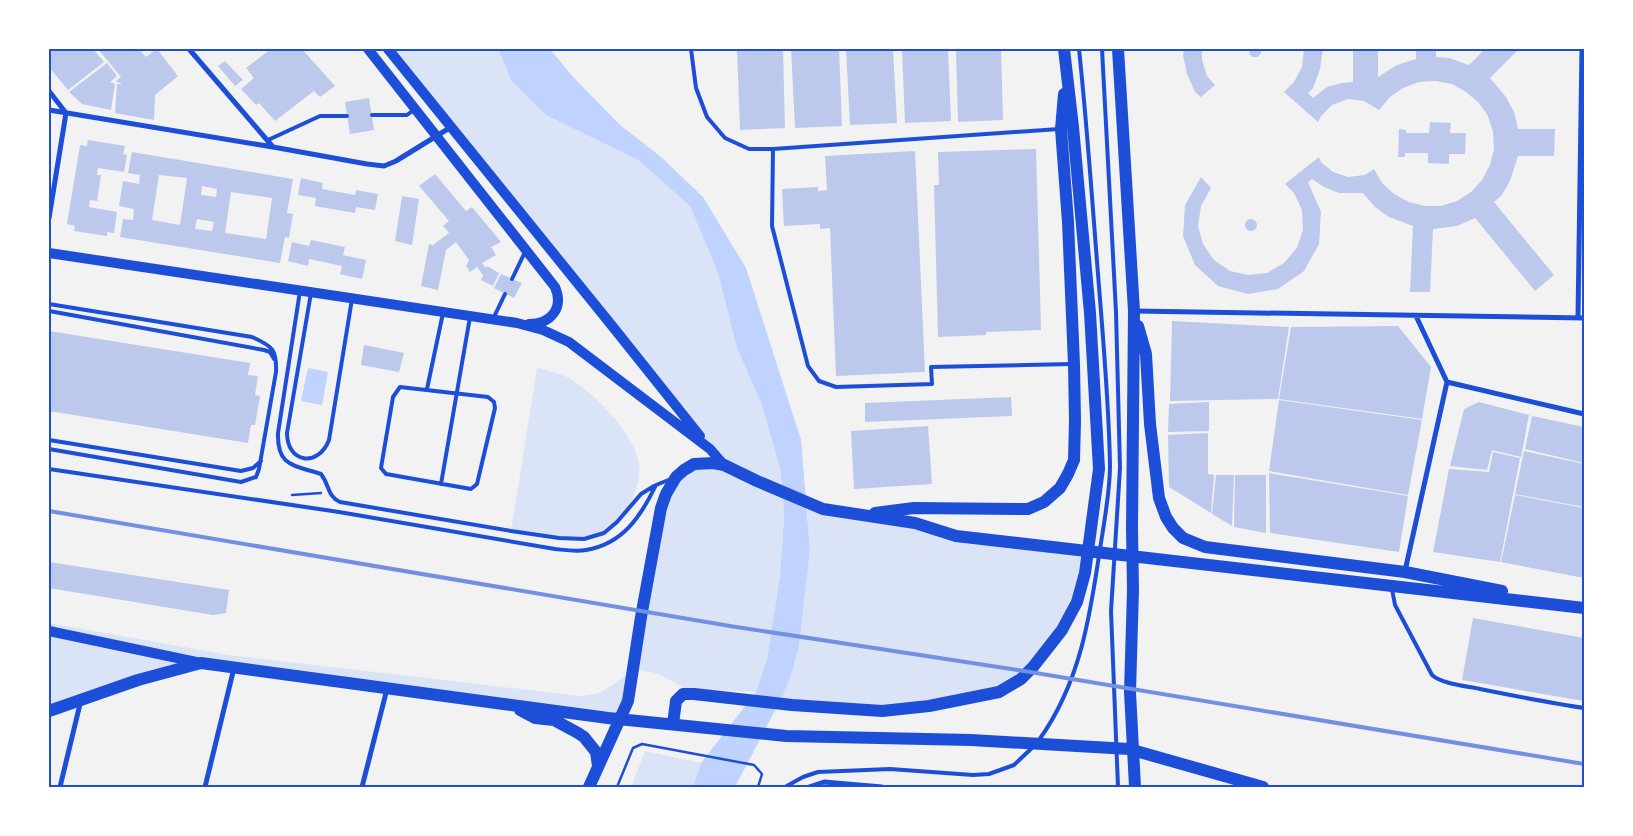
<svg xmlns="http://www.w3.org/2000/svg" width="1633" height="836" font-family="'PT Sans Narrow',sans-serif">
<rect width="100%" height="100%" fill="#f2f2f2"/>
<path fill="#dbe4f7" d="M388,49H498L512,82L546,115L638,160L690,206L718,273L737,348L762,405L780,468L783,492L784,520L780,576L767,659L756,692L686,689L659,674L633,669L621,719L201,663L49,711V623L229,655L580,696L599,693L616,683L632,669L661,508L684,470L723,465Z
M537,368C546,370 555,372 563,375C590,387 634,433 639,463C641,478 636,494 628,507C616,524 608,533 587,538C567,543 531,534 511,531Z
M807,504L1086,553L1085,573L1048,647L999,692L882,711L781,699L790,679L799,646L810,550Z
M645,751L701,763L693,787H631Z"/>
<path fill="#bfd3fe" d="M498,49H550L574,78L620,125L661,157L703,197L746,268L801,440L810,550L799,646L790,679L781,699L735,787H693L701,763L756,692L767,659L780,576L784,520L783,492L780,468L762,405L737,348L718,273L690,206L638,160L546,115L512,82Z
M308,368L328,372L322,405L301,401Z"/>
<path fill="#bdc9ec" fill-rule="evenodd" d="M55,49H93L104,62L68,90L49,67V54Z
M98,49H139L146,57L157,49L178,76L155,95L154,120L115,113L117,84H122L116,81L121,77Z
M271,49H302L335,86L320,97L314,91L275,121L259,103L256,105L241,89L254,78L246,68Z
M737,49H783L785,128L740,130Z
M791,49H839L842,126L795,128Z
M846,49H893L897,123L850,125Z
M902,49H948L951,121L905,123Z
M956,49H1001L1003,120L958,122Z
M1184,49H1202V60L1207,76L1215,85L1201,97L1195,92L1187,74L1183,55Z
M1250,49H1261V53L1258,57H1253L1249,54Z
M1304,49H1323L1320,69L1313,88L1308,93L1313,98L1327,87L1342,83L1353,82V49H1378V77L1397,65L1416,59V49H1436V57L1449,58L1469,65L1485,49H1519L1490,78L1506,97L1514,112L1518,129H1555L1554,156H1518L1510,181L1501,196L1494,202L1554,275L1535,291L1475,218L1457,226L1433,229L1430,292H1410L1413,226L1389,217L1375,207L1363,193H1339L1324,187L1312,179L1308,182L1321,212L1319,244L1304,271L1278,289L1248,294L1218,286L1195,265L1183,236L1185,205L1201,177L1211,188L1201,206L1198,226L1203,244L1214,260L1230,271L1248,275L1267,273L1284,263L1297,248L1303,230L1302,210L1294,193L1285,184L1319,157L1321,162L1333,172L1348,177L1365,175L1374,169L1382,183L1394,194L1409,202L1425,206H1441L1457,201L1471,192L1482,180L1490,165L1494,149L1493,132L1488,116L1479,103L1466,92L1452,84L1435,81L1419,82L1403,88L1390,97L1379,110L1364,101L1348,99L1332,105L1321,116L1318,122L1284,92L1294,82L1302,67Z
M225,61L243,80L235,86L218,66Z
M107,63L117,76L110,82L115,84L111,110L82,104L69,92Z
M369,98L374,130L350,134L345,102Z
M1430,122L1451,123L1450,133H1466L1465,154H1449V164L1428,163V153H1405V157H1398L1399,129L1406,130V133H1429Z
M88,140L125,146L123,154L127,155L124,172L98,168L97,175H101L97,201L90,200L89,207L117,212L114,233L107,232V236L74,231L75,226L67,224L80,145L87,146Z
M1036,149L1041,330L986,332V335L938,337L934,185H939L938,152Z
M915,151L925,372L836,376L830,228L820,229V224L784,226L782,189L818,187V191L827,190L825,156Z
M132,152L293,179L287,213L293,214L289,238L285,237L280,263L120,237L123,219L133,220L134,209L119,206L123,181L139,184L140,175L128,173ZM159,175L187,178L180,225L152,220ZM202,186L217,189L216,197L201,195ZM231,192L272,198L266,239L225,233ZM197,219L214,222L212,231L195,229Z
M435,174L466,211L472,207L501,242L491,247L496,255L482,263L486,268L487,266L499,273L493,286L481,280L483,275L477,267L470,272L466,266L469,260L456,242L446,250L438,290L421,286L429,244L433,245L449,233L443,226L449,221L419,186Z
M301,178L323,183L322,189L355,195L356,190L378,194L375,210L356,207L355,213L315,206L316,198L298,195Z
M402,196L419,199L412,245L395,241Z
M1245 225a6 6 0 1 1 12 0a6 6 0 1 1-12 0Z
M311,240L345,247L343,255L366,260L362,279L340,274L342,266L309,259L308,266L288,261L292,242L309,246Z
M501,274L522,283L514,298L494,288Z
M1172,321L1289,327L1278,399L1170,401Z
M1398,326L1431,367L1422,419L1279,399L1291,327Z
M49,331L250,363L248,375L258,376L255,395L260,396L255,425H251L248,443L49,411Z
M364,345L404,353L399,372L361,365Z
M1011,397L1012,416L865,422V403Z
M1279,400L1422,420L1408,495L1269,471Z
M1209,402V431L1168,432L1169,404Z
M1479,402L1529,415L1521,457L1492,450L1487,470L1450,466L1464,409Z
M1532,416L1584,427V463L1525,449Z
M928,426L932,484L854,489L851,431Z
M1208,433V474L1214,475L1211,513L1169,487L1168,435Z
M1524,451L1584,464V507L1515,494Z
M1493,452L1520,458L1500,562L1433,552L1449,469L1489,472Z
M1269,473L1408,496L1399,552L1270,533Z
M1216,475H1234L1232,526L1212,514Z
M1235,475H1266V533L1234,527Z
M1515,495L1584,508V578L1501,562Z
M49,562L229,590L226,613L213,615L49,588Z
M1473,618L1584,638V701L1462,680Z"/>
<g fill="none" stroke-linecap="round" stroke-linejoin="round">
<path stroke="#1d4ed8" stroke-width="2.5" d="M292,495L321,493
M617,787L633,748L642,744L754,765L762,774L758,787"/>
<path stroke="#1d4ed8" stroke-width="4" d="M691,49L696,88L707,117L725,138L749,149H773L1059,129
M1102,49L1116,312L1120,468L1111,611L1118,787
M372,115H407L415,109
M268,140L320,116H347
M773,149L772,226L808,366L819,381L836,387L932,384L931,367L1072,364
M512,279L525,252
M300,291L278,433C277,467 294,465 321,474C330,486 327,496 340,502L511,531L559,538L584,539L604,533L617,522L641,494L654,486
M311,293L287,433C287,463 318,468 329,440L352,299
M49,304L252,337C272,346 277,349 276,372L259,469L256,477L241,482L49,449
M49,311L264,350L270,352L274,359
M493,319L505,294
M400,387L488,397L494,402L495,408L477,484L471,489L386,474L381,468L393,397Z
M427,389L443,313
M49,440L241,471L253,468L261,461
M49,469L339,512L555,549C565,550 576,552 586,550C623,544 641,516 656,485L671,479
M441,484L470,317
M1392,589L1395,605L1432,675C1442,684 1466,686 1480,689C1515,696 1549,703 1584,708
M1039,740C1080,683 1090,617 1100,549C1104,523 1110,492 1110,466C1109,402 1103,338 1098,274C1092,199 1087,124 1079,49
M785,787L803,777L818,772L890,769L973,775L989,774L1014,765L1034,746"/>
<path stroke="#1d4ed8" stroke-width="5" d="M189,49L273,147
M49,91L66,113L49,218
M49,110L273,147L367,164L384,166L396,161L451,127
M1135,311L1584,318
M1578,318L1582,49
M1447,382L1584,414
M1405,571L1447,382L1416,316
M60,787L81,700
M205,787L234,668
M362,787L387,689
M809,787L824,782L882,787"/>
<path stroke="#1d4ed8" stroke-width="10" d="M368,49L555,287C564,308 551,324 529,324
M388,49L613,327L700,436
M49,253L517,323L543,330L569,342L710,449L724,465
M49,631L201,663"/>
<path stroke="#1d4ed8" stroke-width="12" d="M1118,49L1134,311L1132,528L1133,590L1130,692L1135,787
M1138,326L1146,354L1150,424L1159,498L1166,517L1173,528L1183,538L1205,547L1405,572L1502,591
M875,513L914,508L1028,509L1044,502L1060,488L1068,474L1074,460L1075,421L1074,364L1068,222L1061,129L1064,94
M520,710L535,718L554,720L578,733L584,737L596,752L598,766
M49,711L138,680L201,663L511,705L608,718L786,736L971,740L1129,749L1263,787
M673,724L676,701L683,694H694L792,705L882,711L929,706L999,692L1021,679L1033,667L1062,630L1077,602L1085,573L1099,469L1090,313L1073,127L1064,49
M589,787L628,701L641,617L661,508L666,494L676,477L684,470L694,464L713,463L724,465L757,481L823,509L915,523L956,536L1584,608"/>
<path stroke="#7290e2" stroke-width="4" d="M49,511L730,626L1018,670L1584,764"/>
</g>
<rect width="1633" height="836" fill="none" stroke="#ffffff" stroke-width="100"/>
<rect x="50" y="50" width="1533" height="736" fill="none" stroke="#1d4ed8" stroke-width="2"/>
</svg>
